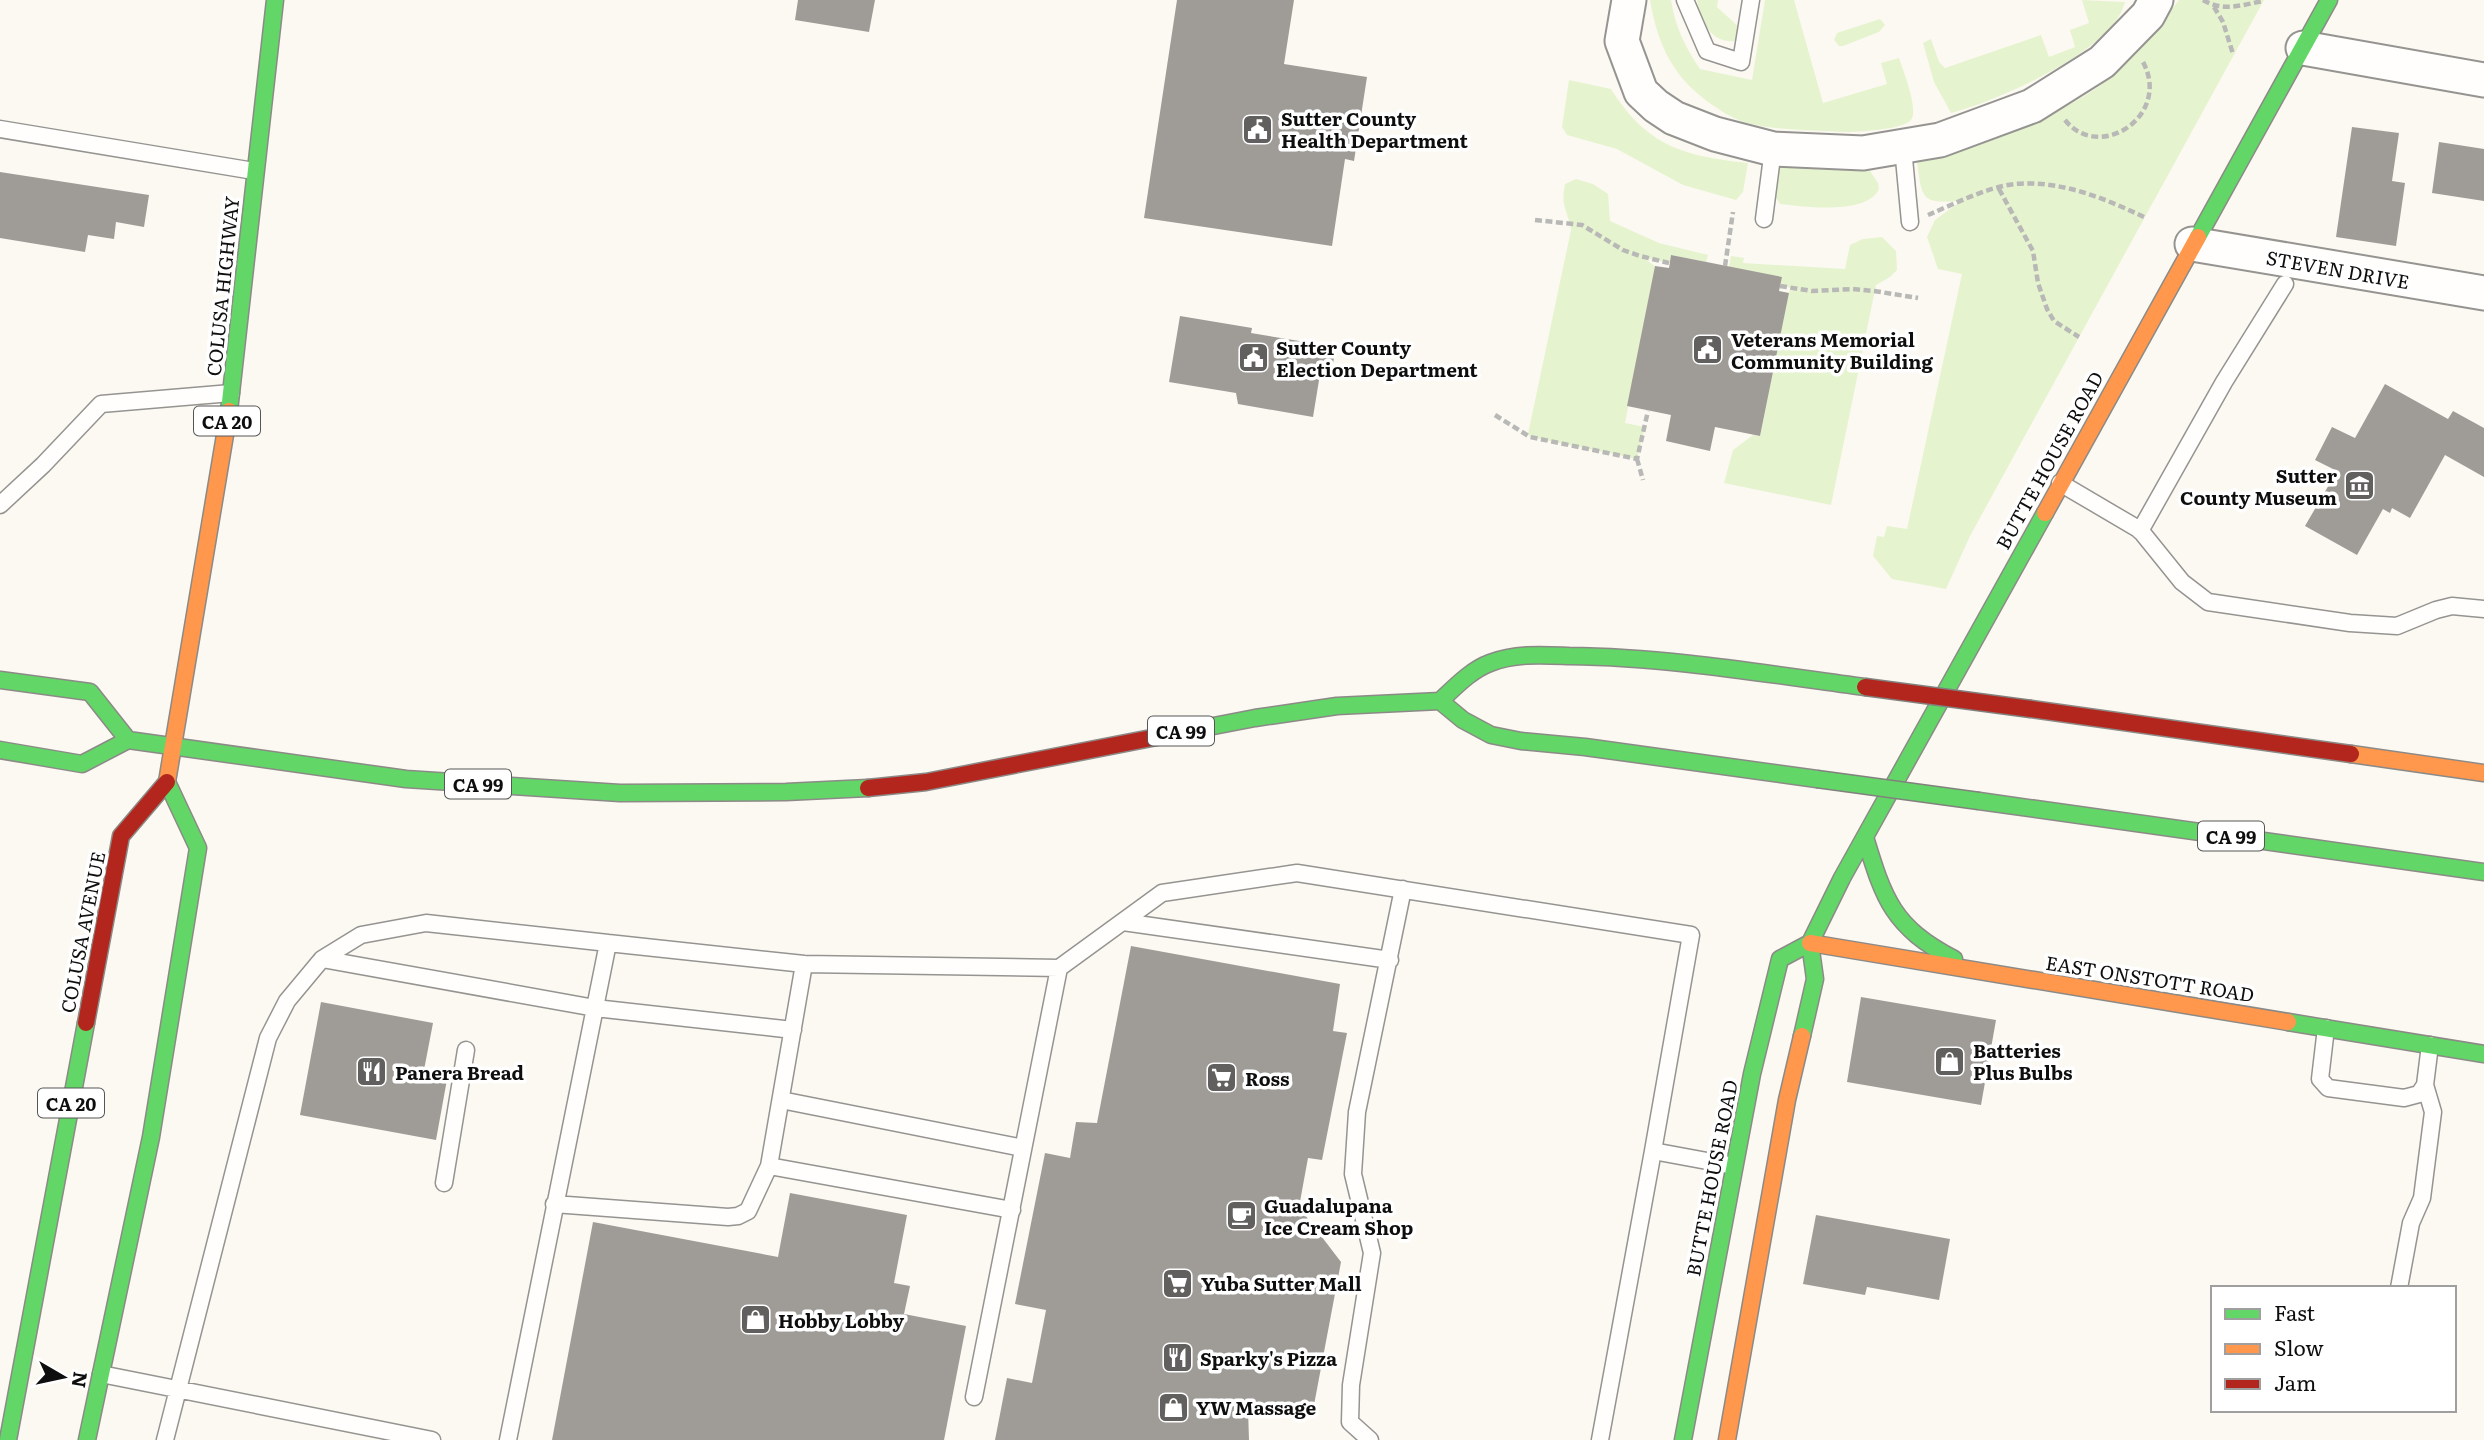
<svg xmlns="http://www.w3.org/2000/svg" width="2484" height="1440" font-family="Literata,serif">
<rect width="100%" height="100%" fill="#fcf9f2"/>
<path fill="#e6f3cf" d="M1650,0H1671C1675,26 1685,47 1700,69L1752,80L1765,0H1794L1823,103L1887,84L1881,63L1899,58C1903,70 1919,110 1911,120C1902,130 1857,132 1843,132C1811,130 1779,131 1747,123C1736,120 1724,113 1714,106C1674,79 1658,47 1650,0Z
M1697,0H1718L1717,7L1739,27L1737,37L1735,41C1711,44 1700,20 1697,0Z
M2082,0L2125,2C2114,51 1996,101 1951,113L1934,82L1923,43L1931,39L1939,62L1945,68L2041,35L2049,57L2075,47L2070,30L2089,23Z
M2179,0H2264L1970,536L1946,589L1892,579L1873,556L1877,536L1884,537L1887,526L1907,529L1962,274L1938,269L1927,237L1935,220L1961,201C1921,204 1922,199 1917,162C1974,152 2072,112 2116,73C2140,52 2159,25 2179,0Z
M1880,19L1885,25L1879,32L1843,46H1839L1834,40L1837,33Z
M1569,80L1611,89C1647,146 1683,156 1748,163L1743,192L1736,200L1683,185L1617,149L1567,135L1562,127Z
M1866,165L1878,183L1879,189C1867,215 1805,207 1780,204L1775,196L1776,166Z
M1576,179L1593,184L1608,194L1610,221L1659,243L1708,255L1706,262L1671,255L1669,263L1642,257L1655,266L1625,423L1645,427L1637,459L1530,437L1528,434L1571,230C1568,210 1560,207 1565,184Z
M1882,237L1896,251L1897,270L1890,277L1876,285L1831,505L1724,483L1733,450L1753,435L1760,436L1790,288L1729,267L1731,256L1744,258L1743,263L1845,269L1850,245L1863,239Z"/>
<path fill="#9f9c98" d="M798,0H875L869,32L795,20Z
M1177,0H1294L1284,64L1367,77L1354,161L1345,159L1332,246L1144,218Z
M2352,127L2399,133L2392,181L2405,183L2396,246L2336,237Z
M2439,142L2484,149V201L2432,193Z
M0,172L149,195L144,227L116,222L114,239L88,235L85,252L0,238Z
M1671,255L1782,277L1779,291L1789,293L1760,436L1715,427L1710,451L1666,441L1671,415L1627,406L1655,266L1669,268Z
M1180,316L1252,328L1251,333L1336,347L1332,369L1321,368L1313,417L1238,404L1236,393L1169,382Z
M2385,384L2448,419L2453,411L2484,428V477L2445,455L2410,518L2392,508L2390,513L2383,509L2357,555L2305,526L2337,471L2315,460L2332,427L2355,438Z
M1131,946L1340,984L1333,1031L1347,1033L1322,1160L1308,1158L1299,1207L1341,1262L1314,1405L1248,1409L1249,1440H995L1007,1378L1032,1383L1046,1310L1015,1304L1045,1153L1070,1158L1076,1122L1097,1123Z
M1861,997L1996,1020L1981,1105L1847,1082Z
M321,1002L433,1023L424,1070L448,1074L436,1140L300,1115Z
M790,1193L907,1215L894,1283L910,1286L904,1314L966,1326L944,1440H552L593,1222L778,1257Z
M1816,1215L1950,1239L1939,1300L1867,1287L1865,1295L1803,1284Z"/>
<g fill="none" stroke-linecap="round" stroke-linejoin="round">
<defs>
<path id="lane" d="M1685,0L1707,51L1741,62L1751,0
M0,129L254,171
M1903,148L1910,222
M1764,219L1773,149
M2060,483L2140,530L2182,582L2208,602L2350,623L2397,626L2436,610L2452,606L2484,609
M0,505L43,465L101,404L231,393
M2140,531L2224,382L2285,284
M1123,922L1390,960
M608,943L804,964L1059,968L1162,893L1297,873L1691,935L1653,1151L1734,1166
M322,959L595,1008L793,1030
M2326,1028L2320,1079L2328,1088L2404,1098L2419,1094L2425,1085L2430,1045
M781,1100L1023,1148
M769,1166L1012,1210
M444,1183L466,1050
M554,1204L728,1217L738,1216L748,1211L769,1166L804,964
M2399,1288L2411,1223L2422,1198L2433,1112L2425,1085
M101,1374L432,1440
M974,1397L1059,968
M165,1440L268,1038L287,1001L322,959L361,935L426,923L608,943L508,1440
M1370,1440L1350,1422L1351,1385L1372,1253L1353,1174L1357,1112L1403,889
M1600,1440L1653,1151"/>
<path id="street" d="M1629,0L1622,41L1641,92L1656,106L1674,118L1715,134L1773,149L1863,153L1940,140L2032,106L2102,62L2148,15L2156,0
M2303,48L2484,80
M2192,244L2484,293"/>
<path id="fast" d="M2198,237L2329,0
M229,411L275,0
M0,680L90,692L128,740
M1440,701L1463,720L1491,735L1521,741L1585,747L1817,779
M1172,734L1255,718L1337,706L1440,701C1455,687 1471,670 1490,663C1516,653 1543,655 1569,656C1668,657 1767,674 1865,687
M0,750L82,764L128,740L406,779L620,793L786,792L868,788
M1979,801L2484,872
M1865,837C1884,900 1893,927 1954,959
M2288,1022L2484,1054
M1802,1036L1815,979L1810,943L1842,878L2045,513
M8,1440L86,1023
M87,1440L151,1137L198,848L167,782
M1683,1440L1752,1074L1780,959L1810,943"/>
<path id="slow" d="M2045,513L2198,237
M2351,754L2484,773
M167,782L229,411
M1810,943L2288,1022
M1727,1440L1787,1100L1802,1036"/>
<path id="jam" d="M2031,709L2351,754
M868,788L926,782L1172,734
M86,1023L121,836L167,782"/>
</defs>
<use href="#lane" stroke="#959491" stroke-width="19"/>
<use href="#street" stroke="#959491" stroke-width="37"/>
<use href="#fast" stroke="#8c8a87" stroke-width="19"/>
<use href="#slow" stroke="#8c8a87" stroke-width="19"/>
<use href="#jam" stroke="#8c8a87" stroke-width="19"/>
<path stroke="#b8b8b6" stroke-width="4.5" stroke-dasharray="7 3.5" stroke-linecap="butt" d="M2203,0C2223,12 2242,5 2263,1
M2214,7L2223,22L2233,54
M2065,120C2099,163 2172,116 2143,62
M1999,189L2033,251L2038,283L2047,309L2054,321L2079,337
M1928,215C1954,204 1987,187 2015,184C2060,180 2104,198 2144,217
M1535,220L1582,225L1623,250L1640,256L1669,263
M1725,266L1733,212
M1780,286L1812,291L1853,289L1874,291L1918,298
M1495,415L1530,437L1637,459L1648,411
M1637,459L1643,480"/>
<use href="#lane" stroke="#fffefd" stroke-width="16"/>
<use href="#street" stroke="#fffefd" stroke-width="33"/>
<use href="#fast" stroke="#63d668" stroke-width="16"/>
<use href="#slow" stroke="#ff974d" stroke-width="16"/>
<use href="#jam" stroke="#b3261e" stroke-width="16"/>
<defs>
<path id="fast-bridge" d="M1817,779L1979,801"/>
<path id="jam-bridge" d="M1865,687L2031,709"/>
</defs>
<use href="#fast-bridge" stroke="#82817e" stroke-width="19" stroke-linecap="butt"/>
<use href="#jam-bridge" stroke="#82817e" stroke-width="19" stroke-linecap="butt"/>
<use href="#fast-bridge" stroke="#63d668" stroke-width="16"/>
<use href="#jam-bridge" stroke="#b3261e" stroke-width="16"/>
</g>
<defs>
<symbol id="civic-square" viewBox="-11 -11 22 22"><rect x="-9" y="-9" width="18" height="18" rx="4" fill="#61605e" stroke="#fff"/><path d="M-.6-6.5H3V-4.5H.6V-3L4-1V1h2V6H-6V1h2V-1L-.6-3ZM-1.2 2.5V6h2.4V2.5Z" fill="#fff"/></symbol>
<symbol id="museum-square" viewBox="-11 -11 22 22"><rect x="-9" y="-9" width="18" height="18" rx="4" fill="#61605e" stroke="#fff"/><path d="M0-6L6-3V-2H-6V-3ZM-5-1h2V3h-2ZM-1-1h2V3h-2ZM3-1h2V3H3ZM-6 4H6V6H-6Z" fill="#fff"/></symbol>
<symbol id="shop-square" viewBox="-11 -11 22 22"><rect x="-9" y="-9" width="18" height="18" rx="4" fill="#61605e" stroke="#fff"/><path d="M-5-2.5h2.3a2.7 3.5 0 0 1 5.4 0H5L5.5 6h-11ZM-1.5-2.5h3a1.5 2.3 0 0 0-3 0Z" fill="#fff"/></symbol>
<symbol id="restaurant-square" viewBox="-11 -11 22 22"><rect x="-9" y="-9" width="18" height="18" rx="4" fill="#61605e" stroke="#fff"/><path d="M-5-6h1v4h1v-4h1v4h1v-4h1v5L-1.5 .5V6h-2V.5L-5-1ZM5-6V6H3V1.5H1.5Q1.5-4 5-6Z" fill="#fff"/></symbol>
<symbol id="supermarket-square" viewBox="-11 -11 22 22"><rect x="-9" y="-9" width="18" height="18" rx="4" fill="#61605e" stroke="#fff"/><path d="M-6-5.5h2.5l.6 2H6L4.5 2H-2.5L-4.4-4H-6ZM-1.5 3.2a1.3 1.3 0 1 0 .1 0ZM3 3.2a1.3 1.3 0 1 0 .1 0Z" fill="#fff"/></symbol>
<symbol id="cafe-square" viewBox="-11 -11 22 22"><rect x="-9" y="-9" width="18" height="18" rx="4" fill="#61605e" stroke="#fff"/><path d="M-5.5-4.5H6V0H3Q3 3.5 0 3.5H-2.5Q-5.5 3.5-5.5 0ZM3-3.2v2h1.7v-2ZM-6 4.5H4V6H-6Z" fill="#fff"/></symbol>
</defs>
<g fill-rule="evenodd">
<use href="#civic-square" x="1240" y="112" width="35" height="35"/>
<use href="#civic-square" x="1690" y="332" width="35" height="35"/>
<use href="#civic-square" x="1236" y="340" width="35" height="35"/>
<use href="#museum-square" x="2342" y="468" width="35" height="35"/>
<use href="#shop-square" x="1932" y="1044" width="35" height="35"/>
<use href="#restaurant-square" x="354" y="1054" width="35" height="35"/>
<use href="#supermarket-square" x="1204" y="1060" width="35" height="35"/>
<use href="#cafe-square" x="1224" y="1198" width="35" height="35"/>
<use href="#supermarket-square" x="1160" y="1266" width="35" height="35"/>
<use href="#shop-square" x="738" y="1302" width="35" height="35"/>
<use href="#restaurant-square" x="1160" y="1340" width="35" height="35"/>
<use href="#shop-square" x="1156" y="1390" width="35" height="35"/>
</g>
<g text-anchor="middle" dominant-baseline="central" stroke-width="7" stroke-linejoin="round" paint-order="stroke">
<g fill="#fff" stroke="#565656" stroke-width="2">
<rect x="194" y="406.5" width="66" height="29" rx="5"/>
<rect x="1148" y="716.5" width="66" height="29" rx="5"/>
<rect x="445" y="769.5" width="66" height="29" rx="5"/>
<rect x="2198" y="821.5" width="66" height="29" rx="5"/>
<rect x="38" y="1088.5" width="66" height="29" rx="5"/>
</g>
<g font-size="18" font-weight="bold" fill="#0e0e0e">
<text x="227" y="421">CA 20</text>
<text x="1181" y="731">CA 99</text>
<text x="478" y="784">CA 99</text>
<text x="2231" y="836">CA 99</text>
<text x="71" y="1103">CA 20</text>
</g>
<g font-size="19" font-weight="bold" fill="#0e0e0e" stroke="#fff" text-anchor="start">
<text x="1281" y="118">Sutter County<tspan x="1281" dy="22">Health Department</tspan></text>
<text x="1731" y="339">Veterans Memorial<tspan x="1731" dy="22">Community Building</tspan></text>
<text x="1276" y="347">Sutter County<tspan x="1276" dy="22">Election Department</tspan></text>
<text x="2337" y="475" text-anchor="end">Sutter<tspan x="2337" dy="22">County Museum</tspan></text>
<text x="1973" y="1050">Batteries<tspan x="1973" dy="22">Plus Bulbs</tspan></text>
<text x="395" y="1072">Panera Bread</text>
<text x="1245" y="1078">Ross</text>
<text x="1264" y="1205">Guadalupana<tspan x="1264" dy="22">Ice Cream Shop</tspan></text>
<text x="1201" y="1283">Yuba Sutter Mall</text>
<text x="778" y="1320">Hobby Lobby</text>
<text x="1200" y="1358">Sparky's Pizza</text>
<text x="1196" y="1407">YW Massage</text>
</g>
<g font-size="19" fill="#0e0e0e" stroke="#fff">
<text transform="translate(2338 269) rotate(10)">STEVEN DRIVE</text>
<text transform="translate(222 286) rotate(-84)">COLUSA HIGHWAY</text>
<text transform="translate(2049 460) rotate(-61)">BUTTE HOUSE ROAD</text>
<text transform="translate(82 932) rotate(-79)">COLUSA AVENUE</text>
<text transform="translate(2150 978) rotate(9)">EAST ONSTOTT ROAD</text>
<text transform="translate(1711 1178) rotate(-79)">BUTTE HOUSE ROAD</text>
</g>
</g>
<rect x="2211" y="1286" width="245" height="126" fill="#ffffff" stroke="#9f9f9f" stroke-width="2"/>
<rect x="2225" y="1309" width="35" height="10" fill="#63d668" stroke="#9f9f9f" stroke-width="2"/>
<text x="2274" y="1321" font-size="21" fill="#0e0e0e">Fast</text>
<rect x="2225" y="1344" width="35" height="10" fill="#ff974d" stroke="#9f9f9f" stroke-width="2"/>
<text x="2274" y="1356" font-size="21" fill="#0e0e0e">Slow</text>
<rect x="2225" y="1379" width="35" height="10" fill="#b3261e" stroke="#9f9f9f" stroke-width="2"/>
<text x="2274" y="1391" font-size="21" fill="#0e0e0e">Jam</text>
<g transform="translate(63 1377) rotate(99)" stroke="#ffffff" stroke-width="5" paint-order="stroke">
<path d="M0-5L12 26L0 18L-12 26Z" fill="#0e0e0e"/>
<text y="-10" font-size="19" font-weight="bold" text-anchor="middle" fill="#0e0e0e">N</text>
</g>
</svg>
